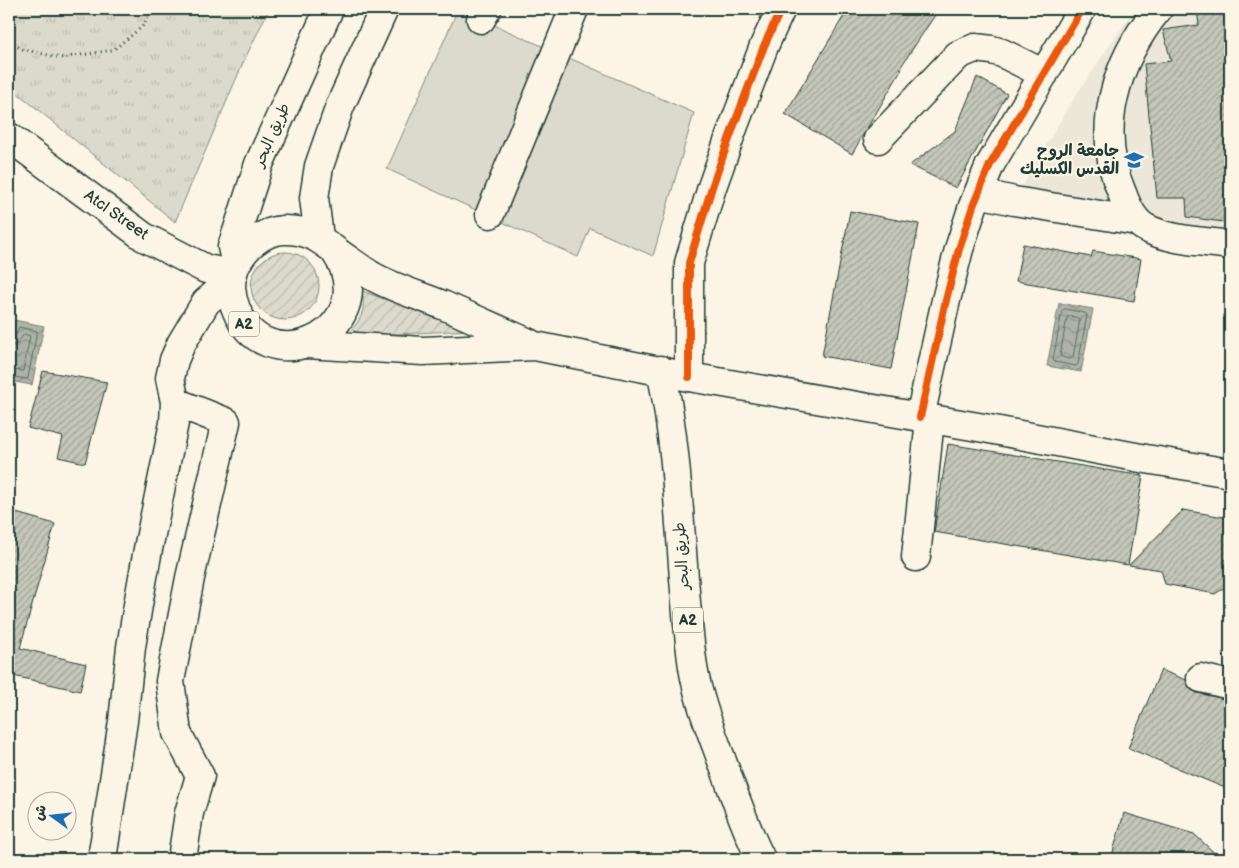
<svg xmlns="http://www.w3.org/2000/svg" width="1239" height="868" font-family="'Balsamiq Sans','Playpen Sans Arabic',sans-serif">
<defs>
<pattern id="park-tufts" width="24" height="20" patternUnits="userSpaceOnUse" patternTransform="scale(1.25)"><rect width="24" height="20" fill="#dcdacc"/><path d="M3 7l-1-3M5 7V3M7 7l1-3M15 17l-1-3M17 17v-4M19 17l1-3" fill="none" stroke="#bcbcb0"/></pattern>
<pattern id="garden-furrows" width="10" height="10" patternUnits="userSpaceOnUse" patternTransform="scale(1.25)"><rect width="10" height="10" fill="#dcdacc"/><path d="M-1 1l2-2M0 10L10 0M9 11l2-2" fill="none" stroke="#bcbcb0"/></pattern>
<pattern id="water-waves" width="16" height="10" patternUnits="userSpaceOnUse" patternTransform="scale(1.25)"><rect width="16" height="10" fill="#aeb3a7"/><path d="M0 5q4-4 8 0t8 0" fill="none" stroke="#8d9389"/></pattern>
<pattern id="building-hatch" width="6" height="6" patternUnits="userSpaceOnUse" patternTransform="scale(1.25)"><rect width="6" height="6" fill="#c5c7b9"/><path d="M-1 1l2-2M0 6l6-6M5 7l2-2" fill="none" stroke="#9fa397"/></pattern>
</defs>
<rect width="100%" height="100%" fill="#fcf5e5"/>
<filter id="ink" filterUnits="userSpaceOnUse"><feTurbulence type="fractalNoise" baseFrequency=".02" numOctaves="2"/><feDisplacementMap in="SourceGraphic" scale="10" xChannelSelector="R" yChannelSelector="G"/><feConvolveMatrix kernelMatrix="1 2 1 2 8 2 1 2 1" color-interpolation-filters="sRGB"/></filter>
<g filter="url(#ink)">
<path fill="#ece7d8" d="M1134,9H1230V255L1191,250L1008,211L1067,109Z"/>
<path fill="#dcdacc" stroke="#7e8c80" d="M458,9L694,113L653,256L590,228L578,257L387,169Z"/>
<path fill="url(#park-tufts)" stroke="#7e8c80" d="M9,9H269L243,63L175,222L9,86Z"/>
<path fill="url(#garden-furrows)" stroke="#7e8c80" d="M251 286a34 34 0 1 1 68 0a34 34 0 1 1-68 0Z
M362,291L471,330L360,336L352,329C363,318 365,307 362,291Z"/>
<path fill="url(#water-waves)" stroke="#758479" d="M1059,303L1093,309L1081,372L1047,366Z
M14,320L44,326L32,385L9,381V346Z"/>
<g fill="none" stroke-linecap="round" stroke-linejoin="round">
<path stroke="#586c62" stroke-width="1" d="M1065,309L1085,313L1087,315L1078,364L1076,366L1055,362L1053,360L1062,311Z
M1070,316L1078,318L1080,320L1073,357L1070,359L1062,357L1060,355L1067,318Z
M9,340L15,337L19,327L37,331L28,378L26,379L9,376
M9,346L17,344L24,334L30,336L23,371L9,370"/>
</g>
<path fill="url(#building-hatch)" stroke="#1f3d34" d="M848,9H939L900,68L902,69L852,154L785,114Z
M1197,9H1230V223L1187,217L1186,198H1157L1144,64L1171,61L1163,30L1199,25Z
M977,77L1007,94L956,188L910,165L955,131Z
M850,211L919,224L891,369L822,356Z
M1023,244L1091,257L1093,251L1141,259L1134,301L1016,281Z
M43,371L107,382L85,463L58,457L63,437L28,428Z
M948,444L1143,476L1128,565L934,532Z
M1183,510L1230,518V584L1215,594L1165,584L1161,570L1129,565Z
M9,511L55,524L20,648L86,664L80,691L9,675Z
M1161,670L1186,680L1190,689L1197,693L1230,700V790L1128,748Z
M1124,813L1194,834L1221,859H1111Z"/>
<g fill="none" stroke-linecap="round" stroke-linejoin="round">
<defs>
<path id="minor" d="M1158,9C1116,61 1094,129 1122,193C1127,207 1134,223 1148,229C1173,241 1204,241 1230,245
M481,19L487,9
M9,137L144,237L206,269L233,274
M878,139L958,55L975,48L992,50L1002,53L1044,74
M979,193L1014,201L1137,221
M490,214L574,9
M689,377V263L712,187L733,128L764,46L781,9
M175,402L226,422L190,578L170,681L177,733L200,776L189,813L182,859
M920,417L946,300L959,249L973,206L990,165L1082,9
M916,557L930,419
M1201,678L1230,685
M102,859L123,721L131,647L138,605L148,549L174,423L175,402L170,378L174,360L181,344L206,302L231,281"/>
<path id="major" d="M319,237L314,198L319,166L340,106L384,9
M335,251C338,257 342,262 344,268C369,338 264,381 236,309C230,295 229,278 236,265C244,247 263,231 283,230C315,229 325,245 350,261C357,266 364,271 372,276C395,289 421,296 445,306C473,318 501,331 529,343
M236,265L232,247L259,164L329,9
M306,344L423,351L535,346L689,377L984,428L1146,459L1230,473
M661,370C682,468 679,568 693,667C698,699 711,731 722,761C734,794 745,828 761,859"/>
</defs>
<use href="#minor" stroke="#1f3d34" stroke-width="31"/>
<use href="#major" stroke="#1f3d34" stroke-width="31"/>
<path stroke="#1f3d34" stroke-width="3" stroke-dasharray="1 4" stroke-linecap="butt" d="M9,42L22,49L61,58L113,50L142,27L154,9"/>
<use href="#minor" stroke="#fcf5e5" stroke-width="28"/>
<use href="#major" stroke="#fcf5e5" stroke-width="28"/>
<defs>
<path id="cycleway" d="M689,377V263L712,187L733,128L764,46L781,9
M920,417L946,300L959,249L973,206L990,165L1082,9"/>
</defs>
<use href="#cycleway" stroke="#fcf5e5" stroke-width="11"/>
<use href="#cycleway" stroke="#e8590c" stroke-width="8"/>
</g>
</g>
<defs>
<symbol id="university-bare" viewBox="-9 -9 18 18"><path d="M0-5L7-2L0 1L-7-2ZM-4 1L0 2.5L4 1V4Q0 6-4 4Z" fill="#1f6fb2" stroke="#fcf5e5" stroke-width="2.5" paint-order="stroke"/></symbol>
</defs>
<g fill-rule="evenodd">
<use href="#university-bare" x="1120" y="146" width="28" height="28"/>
</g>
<g text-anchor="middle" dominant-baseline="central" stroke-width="4.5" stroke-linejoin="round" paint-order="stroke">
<g fill="#fcf5e5" stroke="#617469" stroke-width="1">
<rect x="229" y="311.5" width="30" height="25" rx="4"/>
<rect x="673" y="607.5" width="30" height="25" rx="4"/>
</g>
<g font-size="15" font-weight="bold" fill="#1f3d34">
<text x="244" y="324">A2</text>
<text x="688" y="620">A2</text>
</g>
<g font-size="16" fill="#1f3d34" stroke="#fcf5e5">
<text transform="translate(272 135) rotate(-66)">طريق البحر</text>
<text transform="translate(116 215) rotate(35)">Atcl Street</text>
<text transform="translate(682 556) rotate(-94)">طريق البحر</text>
</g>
<g font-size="16" font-weight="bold" fill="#1f3d34" stroke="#fcf5e5" text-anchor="end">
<text x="1119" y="151">جامعة الروح<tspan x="1119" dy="18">القدس الكسليك</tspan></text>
</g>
</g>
<rect width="1239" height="868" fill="none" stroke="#fcf5e5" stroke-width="30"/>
<rect x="15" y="15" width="1209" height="838" fill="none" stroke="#1f3d34" stroke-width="2" filter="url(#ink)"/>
<g transform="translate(52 816) rotate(285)"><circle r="24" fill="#fcf5e5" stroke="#a4ab9e"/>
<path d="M0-4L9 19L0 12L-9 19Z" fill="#1f6fb2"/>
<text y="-8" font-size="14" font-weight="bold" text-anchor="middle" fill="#1f3d34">ش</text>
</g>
</svg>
